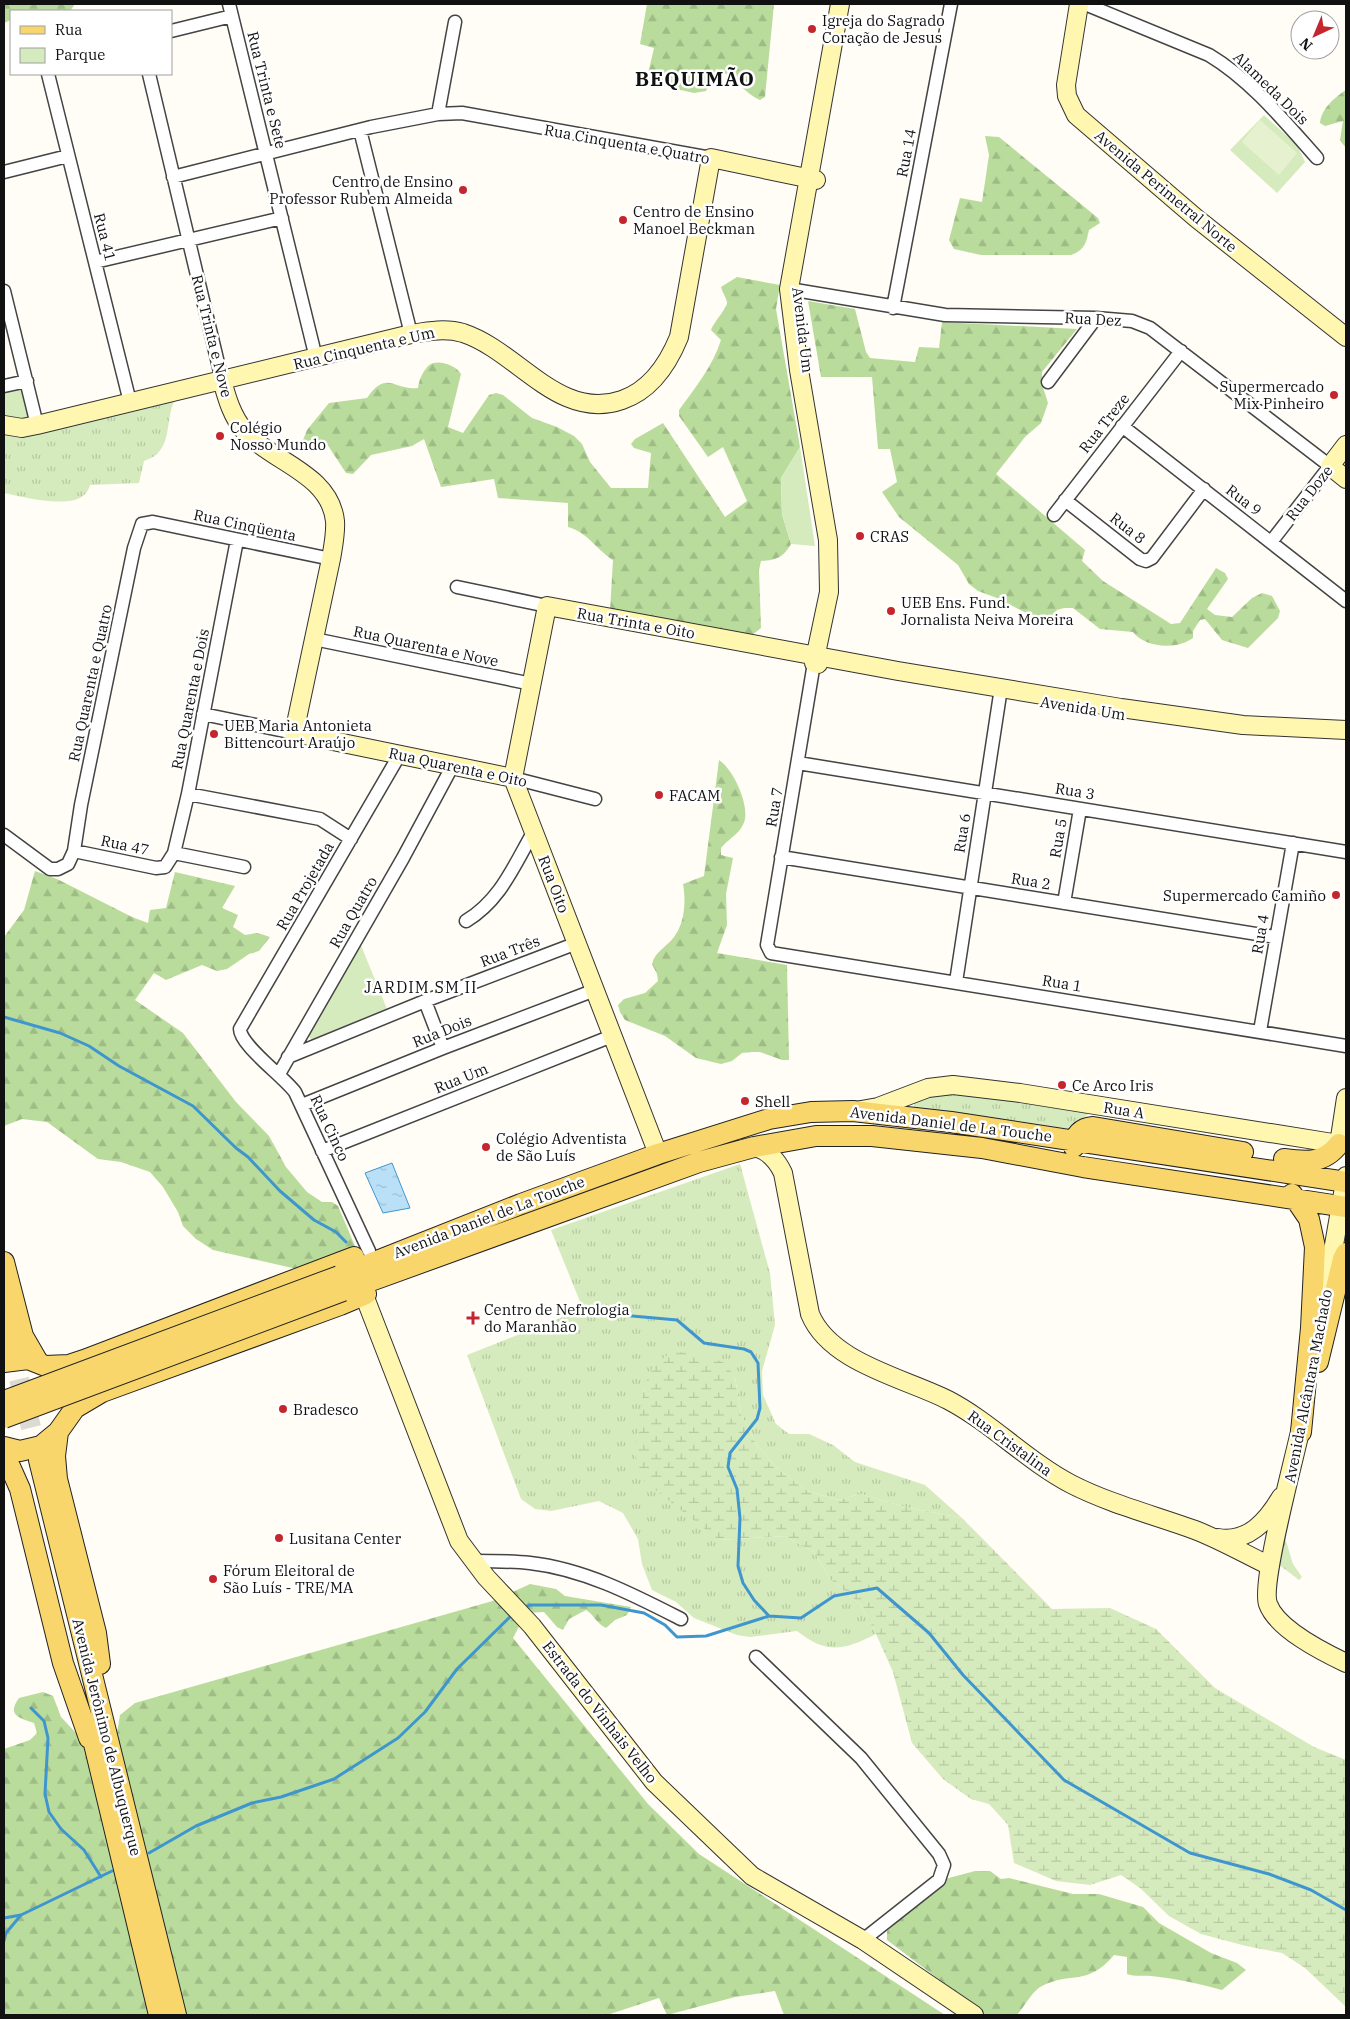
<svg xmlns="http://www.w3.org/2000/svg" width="1350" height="2019" font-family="'IBM Plex Serif',serif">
<defs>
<pattern id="grass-tufts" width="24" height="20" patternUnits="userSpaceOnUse" patternTransform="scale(1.25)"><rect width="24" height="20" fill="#d5ebbd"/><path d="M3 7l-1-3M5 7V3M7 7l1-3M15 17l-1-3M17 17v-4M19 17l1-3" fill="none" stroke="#b6c8a1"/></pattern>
<pattern id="forest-firs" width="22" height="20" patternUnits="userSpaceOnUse" patternTransform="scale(1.25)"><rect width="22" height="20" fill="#b9dc9c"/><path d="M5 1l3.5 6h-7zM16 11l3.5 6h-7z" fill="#9ebc85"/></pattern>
<pattern id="wetland-marsh" width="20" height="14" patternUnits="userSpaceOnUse" patternTransform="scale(1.25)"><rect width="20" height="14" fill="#d5ebbd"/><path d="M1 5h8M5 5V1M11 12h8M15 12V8" fill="none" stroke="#b6c8a1"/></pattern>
<pattern id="water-ripples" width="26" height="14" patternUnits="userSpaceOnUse" patternTransform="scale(1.25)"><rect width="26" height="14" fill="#b9e0f7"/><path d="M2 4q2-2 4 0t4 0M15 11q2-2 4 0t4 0" fill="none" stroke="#9ebfd3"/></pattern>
</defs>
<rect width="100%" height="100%" fill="#fffdf5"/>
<path fill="url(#grass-tufts)" d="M175,399C164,422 174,452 144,461L139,483L90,485C89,488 87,493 84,495C69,509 23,497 4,493V431Z
M928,1090L1100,1111L1088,1114L1070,1129L914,1107V1100Z
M740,1164L770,1273L775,1325L762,1371L763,1395L776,1424L789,1434H809L833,1445L855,1462L925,1485L962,1518L905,1507L860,1494L839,1500L808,1491L779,1470L756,1444L741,1414L735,1377L644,1387L641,1414L719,1540L785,1536L815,1553L830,1579L861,1605L876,1634C844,1650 827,1655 797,1631L750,1637L737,1635L694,1618L676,1602L652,1590L642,1564L638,1539L623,1513L599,1501L551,1511L535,1509L521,1499L467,1355L583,1309L551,1230Z
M1285,1538L1293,1564L1302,1577L1299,1580L1278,1564Z"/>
<path fill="url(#forest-firs)" d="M4,4H75L70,11H11V20L4,23Z
M647,4H774L765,97L760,100C742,92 738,78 716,69L706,91L694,93L646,82L654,48L640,44Z
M1346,90V148L1340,140L1343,121L1325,126L1320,123C1321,109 1335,97 1346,90Z
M985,136L999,137L1098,218L1100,223L1089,230C1086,243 1085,250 1071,255H981L954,249L949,240L960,198L982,202L989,155Z
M737,277L780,285L776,309L800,447L781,478L782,514L791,544C783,558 776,560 761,561L759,570L761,628L752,635L610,611L613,560C597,550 586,531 568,527V503L498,498L494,479L441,487L424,439L412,446L371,455L353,474L346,473L327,444L314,447L307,445L303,440L307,430L329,403L367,398C387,369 394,391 418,388C419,380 422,373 428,366C436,358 456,365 461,374L448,427L463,433L489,395L496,393L503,395L532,418L557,427L574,436L582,444L590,462L611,488H648L651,453L634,448L631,444L635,439L663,423L725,517L747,501L723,447L708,457L679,416V410C695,388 713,366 721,340L711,330C714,322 728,307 727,302C726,297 722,292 721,287Z
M808,301L855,309L866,352L870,358L915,362L919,347L939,348L942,322L1077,329L1042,372V384L1048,403L1041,423L1025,437L996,474L1085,550L1082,561L1103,581L1171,624L1180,623L1216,568L1225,573L1228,579L1207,609L1215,615L1232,617L1252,598L1262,593L1272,596L1280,611L1278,618L1248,648L1222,640L1205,619L1200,620L1193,631V638C1177,650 1145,648 1133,632L1100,629L1073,608H1064L1057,610L1051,616L1042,619L1034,617L997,598L978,591L969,584L958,565L899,517L882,492L897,482L890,449H878L872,377H821Z
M719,760C733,769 748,802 745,819C742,833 729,838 721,848V855L733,858L726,894L727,925L717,953L787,965L789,1060H782L760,1052H752L742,1053L732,1061L721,1064L696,1058L665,1036L625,1020L620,1012L618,1005L624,999L645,993L658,981L657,974L652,964C655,951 667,947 674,937C685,923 686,901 683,884L704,876Z
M35,871L57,879L132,917L148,923L150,910L166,908L175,872L235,886L222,908L238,915L233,927L245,935L258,933L270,937L259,951L249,954L227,969L217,971L202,965L166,980L154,973L135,1000L183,1033L236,1102L269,1136L286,1167L307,1192L322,1202H332L338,1206L355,1246L297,1269L213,1250L196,1239L183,1226L178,1212L163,1187L150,1172L121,1162L98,1159L47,1122L22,1119L4,1126V937L24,910Z
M530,1584L556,1589L565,1596L631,1607L627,1615L615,1620L606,1628C597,1624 594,1615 586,1610L569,1619L563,1630L557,1627L544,1612L526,1613L513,1638L648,1804L699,1854L945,2015H784L775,1991L735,1997L667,2015L659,1998L607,2015H186L116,1739L120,1715L135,1703L496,1600Z
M43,1692L53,1696L61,1717L88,1746L153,2015H4V1749L30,1740L37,1733L34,1723C20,1718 6,1716 19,1698Z
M975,1871H990L1001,1879L1009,1878L1073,1894H1099L1143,1907L1159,1923L1211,1953L1237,1963L1246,1970L1222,1990C1200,1984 1174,1978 1151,1976C1142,1975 1136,1977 1127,1974V1957L1114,1955C1087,1987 1071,1971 1042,1986C1033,1990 1024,2007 1017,2015H986L887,1940V1931L945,1879Z"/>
<path fill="url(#wetland-marsh)" d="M671,1352L698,1353L725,1363L735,1377L741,1414L756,1444L779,1470L808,1491L839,1500L860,1494L905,1507L962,1518L1052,1609L1110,1608L1156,1629L1215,1688L1314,1747L1346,1760V2007L1305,1968L1282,1953L1246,1946L1201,1934L1169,1916L1140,1888L1121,1875L1090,1885L1056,1881L1014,1863L1008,1825L989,1804L971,1799L943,1779L912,1743L893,1672L876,1634L861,1605L830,1579L815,1553L785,1536L719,1540L644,1481L634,1452L644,1387L652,1368Z"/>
<path fill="#d5ebbd" d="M1264,115L1297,145L1305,162L1277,193L1230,150Z
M24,388L32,420L24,421L4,417V391Z
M800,447L815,546L791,544L782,514L781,478Z
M360,943L387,1009L313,1042L308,1035Z"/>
<path fill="#e6f2cf" d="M1260,120L1297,153L1279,175L1242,142Z"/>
<path fill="url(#water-ripples)" stroke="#3f96cf" d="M392,1163L410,1208L383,1213L365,1173Z"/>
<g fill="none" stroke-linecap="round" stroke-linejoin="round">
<path stroke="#3f96cf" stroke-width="3" d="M4,1017L60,1033L89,1046L119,1066L193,1106L236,1148L248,1157L280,1191L314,1220L336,1232L346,1242
M621,1315L677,1320L704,1343L744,1349L751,1352L758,1363L760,1408L757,1419L730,1453L728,1467L737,1489L740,1518L738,1566L743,1583L754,1600L769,1616
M523,1608L530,1605H601L644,1613L665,1625L677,1637L706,1636L769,1616L801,1618L834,1596L877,1588L929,1633L963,1675L1064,1780L1190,1853L1269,1874L1311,1890L1346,1910
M31,1708L44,1721L48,1738L45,1794L49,1812L61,1829L84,1850L101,1877
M149,1853L196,1826L252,1803L281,1797L334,1779L398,1738L425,1712L457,1669L514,1613
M4,1918L21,1915L112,1871
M4,1941L6,1933L21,1915"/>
<path stroke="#dbdad3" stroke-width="20" stroke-dasharray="20 10" stroke-linecap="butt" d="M12,1350L39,1460"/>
<defs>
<path id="street" d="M229,4L316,358
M1085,4L1209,55C1251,80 1285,122 1317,158
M171,31L232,16
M48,74L130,402
M149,74L222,380
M438,114L455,22
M360,130L411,334
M4,172L68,156
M173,177L371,127L438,114L462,113L711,158
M95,262L282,218
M789,289L945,315L1096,318L1132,321L1150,328L1330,466L1271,542
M4,291L37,425
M893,308L951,4
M1048,382L1096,318
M4,386L27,381
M1122,426L1346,601
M1065,500L1140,559L1146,561L1152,558L1204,489
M1054,515L1181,351
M457,587L547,606
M314,639L532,684
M814,663L767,945L771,953L1346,1046
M203,714L294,733
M798,763L1346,852
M513,778L595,799
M188,794L320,819L351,839
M4,835L50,869H58L68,864L74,851L81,805L134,548L142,524L153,522L331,559
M74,851L156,868L165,867L174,853L188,794L237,540
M174,853L244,867
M781,857L1275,937
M1064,903L1080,809
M466,921C501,900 514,865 534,831
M956,982L1001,688
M425,1001L443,1048
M1260,1031L1293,843
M288,1057L425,1001L577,943
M279,1074L403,858L453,765
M302,1105L443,1048L595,990
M322,1151L612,1036
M369,1251L295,1092C283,1076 240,1045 240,1029L400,754
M473,1561C492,1561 512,1561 530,1563C584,1569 634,1595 681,1619
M756,1657L861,1758L939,1854L944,1865L939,1880L863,1940"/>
<path id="secondary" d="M1079,4L1066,85L1067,96L1076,115L1196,218L1346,337
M222,380C227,399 232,416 245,432C273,462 330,474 335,521C336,533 333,547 331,559L294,733L513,778
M4,425L22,428L37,425L411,334C429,331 446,328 463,333C518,351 559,422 622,400C651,390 668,364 679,337L711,158L816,180
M1346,445L1330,466L1346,479
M818,664L814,663L829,592L828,540L799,370L789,289L840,4
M861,1110L878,1107L928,1088L953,1085L1020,1093L1339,1144L1346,1098
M754,1147C768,1150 777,1160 783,1173L810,1314C830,1363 905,1378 948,1400C992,1423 1027,1461 1071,1484C1110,1504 1154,1515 1195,1530C1221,1540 1245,1554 1270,1566
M658,1154L513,778L547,606L898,671L1121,708L1243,725L1346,730
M1326,1291L1346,1176
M364,1295L459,1541L486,1577L532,1626L654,1782L752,1876L863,1940L974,2015
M1303,1418C1297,1450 1260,1582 1268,1604C1277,1629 1323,1652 1346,1663
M1218,1538C1248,1543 1267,1521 1281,1497"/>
<path id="primary" d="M1074,1147C1074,1135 1081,1128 1093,1127L1243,1152
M1284,1159C1306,1162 1324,1164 1339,1144
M1292,1194L1309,1219L1315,1247L1311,1328L1301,1432
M4,1262L23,1336L38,1362
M339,1276L521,1204L658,1154L769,1119L811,1112L853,1111L951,1122L1346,1182
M343,1291L699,1162L754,1147L816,1136H872L982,1148L1083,1167L1346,1207
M4,1317L12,1350
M4,1362L28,1359L43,1365
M1318,1362L1343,1259L1346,1253
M45,1366L69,1365L84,1360L354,1257
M58,1432L55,1456L57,1479L96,1633L100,1664
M4,1447L20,1451L41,1446L58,1432L75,1408L102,1392L340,1305L366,1294
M4,1453L20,1489L63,1663L89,1738
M39,1460L176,2015
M89,1723L159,2015"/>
</defs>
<use href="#street" stroke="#444" stroke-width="15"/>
<use href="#secondary" stroke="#333" stroke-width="20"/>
<use href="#primary" stroke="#222" stroke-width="22"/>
<use href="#street" stroke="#fff" stroke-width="12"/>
<use href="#secondary" stroke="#fff6b0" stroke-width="18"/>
<use href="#primary" stroke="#f9d66b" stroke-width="20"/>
<defs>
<path id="primary-bridge" d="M4,1401L339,1276
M4,1418L343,1291"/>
</defs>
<use href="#primary-bridge" stroke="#222" stroke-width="22" stroke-linecap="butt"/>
<use href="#primary-bridge" stroke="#f9d66b" stroke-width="20"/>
</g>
<g fill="#c4262e" stroke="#fff" stroke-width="2">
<circle cx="812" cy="29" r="5"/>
<circle cx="463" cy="190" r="5"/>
<circle cx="623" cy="220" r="5"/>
<circle cx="1334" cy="395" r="5"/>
<circle cx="220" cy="436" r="5"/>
<circle cx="860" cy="536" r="5"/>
<circle cx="891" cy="611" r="5"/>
<circle cx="214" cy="734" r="5"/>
<circle cx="659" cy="795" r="5"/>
<circle cx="1336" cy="895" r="5"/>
<circle cx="1062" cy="1085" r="5"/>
<circle cx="745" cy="1101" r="5"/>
<circle cx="486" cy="1147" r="5"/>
<path d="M470.5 1310.5h5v5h5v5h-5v5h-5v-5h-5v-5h5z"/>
<circle cx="283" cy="1409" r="5"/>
<circle cx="279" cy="1538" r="5"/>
<circle cx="213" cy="1579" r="5"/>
</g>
<g text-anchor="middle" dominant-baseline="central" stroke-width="5" stroke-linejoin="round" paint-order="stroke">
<g font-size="15" fill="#111" stroke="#fff" text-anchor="start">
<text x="822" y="20">Igreja do Sagrado<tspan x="822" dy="17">Coração de Jesus</tspan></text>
<text x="453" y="181" text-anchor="end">Centro de Ensino<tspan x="453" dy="17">Professor Rubem Almeida</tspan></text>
<text x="633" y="211">Centro de Ensino<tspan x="633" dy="17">Manoel Beckman</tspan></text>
<text x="1324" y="386" text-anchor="end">Supermercado<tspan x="1324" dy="17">Mix Pinheiro</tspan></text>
<text x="230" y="427">Colégio<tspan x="230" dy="17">Nosso Mundo</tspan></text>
<text x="870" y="536">CRAS</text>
<text x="901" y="602">UEB Ens. Fund.<tspan x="901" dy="17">Jornalista Neiva Moreira</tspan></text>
<text x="224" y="725">UEB Maria Antonieta<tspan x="224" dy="17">Bittencourt Araújo</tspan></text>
<text x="669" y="795">FACAM</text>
<text x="1326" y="895" text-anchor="end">Supermercado Camiño</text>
<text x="1072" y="1085">Ce Arco Iris</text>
<text x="755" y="1101">Shell</text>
<text x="496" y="1138">Colégio Adventista<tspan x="496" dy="17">de São Luís</tspan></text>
<text x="484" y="1309">Centro de Nefrologia<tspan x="484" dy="17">do Maranhão</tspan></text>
<text x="293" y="1409">Bradesco</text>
<text x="289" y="1538">Lusitana Center</text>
<text x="223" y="1570">Fórum Eleitoral de<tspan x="223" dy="17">São Luís - TRE/MA</tspan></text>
</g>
<g font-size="15" fill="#111" stroke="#fff">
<text transform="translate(1271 88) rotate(44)">Alameda Dois</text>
<text transform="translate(267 90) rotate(76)">Rua Trinta e Sete</text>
<text transform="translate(627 144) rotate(10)">Rua Cinquenta e Quatro</text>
<text transform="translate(906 153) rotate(-79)">Rua 14</text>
<text transform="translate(1166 191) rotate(40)">Avenida Perimetral Norte</text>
<text transform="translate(105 237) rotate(76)">Rua 41</text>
<text transform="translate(1093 319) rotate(3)">Rua Dez</text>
<text transform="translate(803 330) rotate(83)">Avenida Um</text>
<text transform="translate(212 336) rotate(76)">Rua Trinta e Nove</text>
<text transform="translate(364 348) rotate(-13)">Rua Cinquenta e Um</text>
<text transform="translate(1104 423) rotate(-52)">Rua Treze</text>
<text transform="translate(1309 493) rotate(-52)">Rua Doze</text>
<text transform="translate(1244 500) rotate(38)">Rua 9</text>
<text transform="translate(245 525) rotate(12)">Rua Cinqüenta</text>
<text transform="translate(1128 528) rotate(38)">Rua 8</text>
<text transform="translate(636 623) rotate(10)">Rua Trinta e Oito</text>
<text transform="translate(426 646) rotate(12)">Rua Quarenta e Nove</text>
<text transform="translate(90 683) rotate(-78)">Rua Quarenta e Quatro</text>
<text transform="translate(190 699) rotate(-79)">Rua Quarenta e Dois</text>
<text transform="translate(1083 708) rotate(9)">Avenida Um</text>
<text transform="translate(458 767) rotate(12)">Rua Quarenta e Oito</text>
<text transform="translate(1075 791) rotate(9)">Rua 3</text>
<text transform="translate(774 807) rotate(-80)">Rua 7</text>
<text transform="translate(962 833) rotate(-81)">Rua 6</text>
<text transform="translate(1058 838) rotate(-80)">Rua 5</text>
<text transform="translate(125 845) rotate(12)">Rua 47</text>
<text transform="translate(1031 881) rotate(9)">Rua 2</text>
<text transform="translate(554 884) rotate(69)">Rua Oito</text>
<text transform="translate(305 886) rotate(-60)">Rua Projetada</text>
<text transform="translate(353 912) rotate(-60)">Rua Quatro</text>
<text transform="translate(1260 934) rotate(-80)">Rua 4</text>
<text transform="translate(510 951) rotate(-21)">Rua Três</text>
<text transform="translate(1062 983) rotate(9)">Rua 1</text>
<text transform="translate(442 1031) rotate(-22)">Rua Dois</text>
<text transform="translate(461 1078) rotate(-22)">Rua Um</text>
<text transform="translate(1124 1110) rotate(9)">Rua A</text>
<text transform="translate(951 1124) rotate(7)">Avenida Daniel de La Touche</text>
<text transform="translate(330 1128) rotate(65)">Rua Cinco</text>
<text transform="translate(489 1217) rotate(-21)">Avenida Daniel de La Touche</text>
<text transform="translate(1308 1386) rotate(-79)">Avenida Alcântara Machado</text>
<text transform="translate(1010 1443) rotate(36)">Rua Cristalina</text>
<text transform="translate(600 1712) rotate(52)">Estrada do Vinhais Velho</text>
<text transform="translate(107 1737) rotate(76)">Avenida Jerônimo de Albuquerque</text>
</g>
<g font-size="16" letter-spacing="1" fill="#111" stroke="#fff">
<text x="421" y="987">JARDIM SM II</text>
</g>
<g font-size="20" font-weight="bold" letter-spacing="1" fill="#111" stroke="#fff">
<text x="695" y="78">BEQUIMÃO</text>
</g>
</g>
<rect width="1350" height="2019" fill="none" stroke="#111111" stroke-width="10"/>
<rect x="10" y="10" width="162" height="65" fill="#ffffff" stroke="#a0a0a0"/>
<rect x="20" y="26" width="25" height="8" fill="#f9d66b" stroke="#a0a0a0"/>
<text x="55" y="35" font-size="15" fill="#111111">Rua</text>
<rect x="20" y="48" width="25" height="15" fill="#d5ebbd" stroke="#a0a0a0"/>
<text x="55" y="60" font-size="15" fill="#111111">Parque</text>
<g transform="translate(1315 35) rotate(224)"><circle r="24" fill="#ffffff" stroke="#a0a0a0"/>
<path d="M0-4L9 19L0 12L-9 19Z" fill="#c4262e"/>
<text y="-8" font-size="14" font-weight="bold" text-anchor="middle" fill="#111111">N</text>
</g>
</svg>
